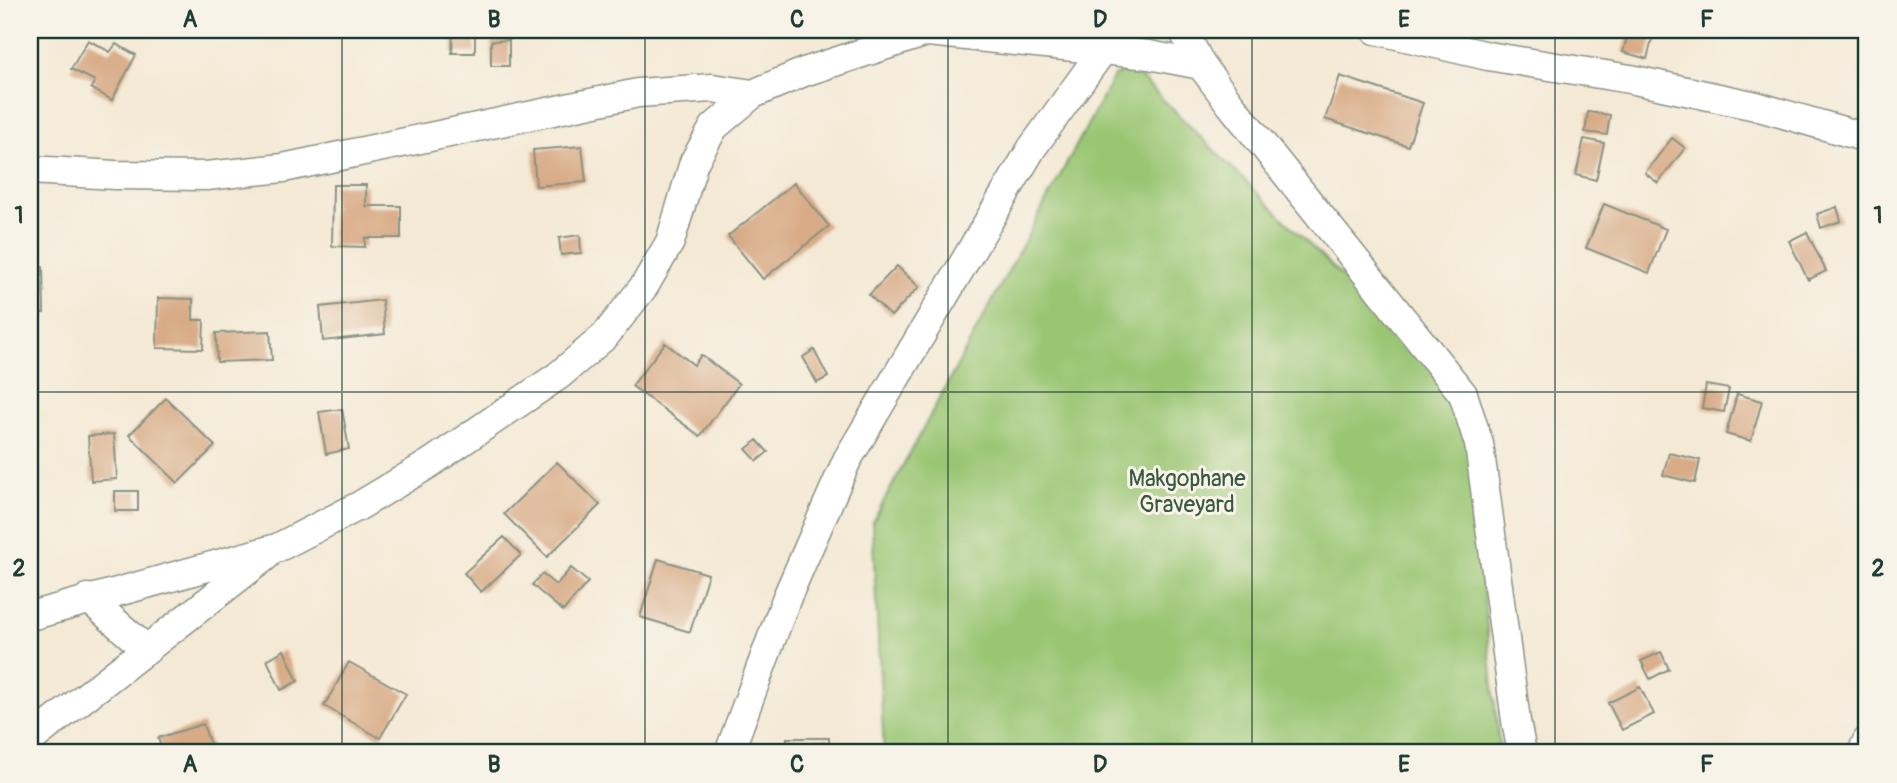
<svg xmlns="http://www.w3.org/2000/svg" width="1897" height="783" font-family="Pangolin,sans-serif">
<rect width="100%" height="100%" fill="#f7f3e8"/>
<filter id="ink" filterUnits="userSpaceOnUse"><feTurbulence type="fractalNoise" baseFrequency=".0143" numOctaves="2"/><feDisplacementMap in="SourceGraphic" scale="14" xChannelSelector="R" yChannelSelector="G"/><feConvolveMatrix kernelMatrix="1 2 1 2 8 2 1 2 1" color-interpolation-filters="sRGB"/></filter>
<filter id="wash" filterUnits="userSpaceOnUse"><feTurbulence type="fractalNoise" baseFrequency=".00686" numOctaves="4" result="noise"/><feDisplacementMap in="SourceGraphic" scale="28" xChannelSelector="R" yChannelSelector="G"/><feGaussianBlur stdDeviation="1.57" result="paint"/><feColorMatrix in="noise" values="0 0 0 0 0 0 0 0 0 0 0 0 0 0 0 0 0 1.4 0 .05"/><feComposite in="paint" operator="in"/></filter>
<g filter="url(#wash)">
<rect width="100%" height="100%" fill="#f4e9d5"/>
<path fill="#9ac673" stroke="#5c8254" stroke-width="2" d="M1131,68L1463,396L1500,753H884L872,523L1114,76Z"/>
<g id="blocks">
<path fill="#d8ab86" d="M453,30H475V53H452Z
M1629,30L1654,31L1647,59L1623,52Z
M88,40L110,52L116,44L136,55L112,100L91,88L95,81L71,69Z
M509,40V66H491V41Z
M1340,76L1423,103L1408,146L1325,119Z
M1588,112L1610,115L1607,135L1585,132Z
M1672,138L1685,148L1658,183L1645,173Z
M1584,139L1604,143L1596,180L1576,175Z
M582,146L586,182L536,186L533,150Z
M794,183L829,226L763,279L728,236Z
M333,185H366V206H401V238H365V247L332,246Z
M1604,204L1666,229L1649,273L1586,248Z
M1837,207L1841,221L1821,228L1817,214Z
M1807,232L1826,271L1808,280L1789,241Z
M580,235L581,253L561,255L559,238Z
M897,266L919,287L891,316L869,295Z
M43,267L44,313H30V268Z
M158,298L193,299V320H204L203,349L157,348Z
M382,300L385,334L323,341L320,307Z
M270,331L272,360L217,362L216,333Z
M665,343L694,365L701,355L739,384L700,436L632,386Z
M814,350L828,377L817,383L803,357Z
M1706,385L1729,389L1724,412L1702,408Z
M1737,394L1762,401L1751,441L1726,434Z
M166,398L215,446L178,483L129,435Z
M342,409L349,449L326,454L319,412Z
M114,434L117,479L91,481L88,436Z
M757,440L768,452L757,461L746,449Z
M1669,453L1700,460L1695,483L1663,475Z
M557,462L600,505L547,557L504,514Z
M115,491H138V511H115Z
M504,537L521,555L481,592L464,573Z
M658,559L708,574L690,632L640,617Z
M571,568L588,582L563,611L532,585L542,574L556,585Z
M284,650L298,681L281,690L267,660Z
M1661,652L1669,669L1650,679L1641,661Z
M349,662L406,694L380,738L324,706Z
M1640,687L1654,714L1622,730L1608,703Z
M203,724L213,753H163L158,738Z
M787,738H829V753H787Z"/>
</g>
</g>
<g filter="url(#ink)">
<use href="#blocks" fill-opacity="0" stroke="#8a9384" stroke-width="2"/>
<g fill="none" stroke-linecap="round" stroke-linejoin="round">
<defs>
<path id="street" d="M1183,30L1201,65L1231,105L1463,394L1479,444L1516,721L1522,753
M1376,30L1488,56L1630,79L1756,106L1867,138
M928,32L1103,50
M30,170L115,175L206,176L283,168L638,93L712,88L753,94
M88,598L147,650
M30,616L277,548L359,506L429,464L558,376L605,336L645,285L670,242L694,162L714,127L753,94L804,72L933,30
M30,740L266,556
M729,753L787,597L847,460L1032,148L1103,50L1149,55L1201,65
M1862,753L1867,741"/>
</defs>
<use href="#street" stroke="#8a9384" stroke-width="31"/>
<use href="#street" stroke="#fff" stroke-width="28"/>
</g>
</g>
<path fill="none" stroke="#1f3d34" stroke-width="2" stroke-opacity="0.55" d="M342,30V753M645,30V753M948,30V753M1252,30V753M1555,30V753M30,392H1867"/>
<g text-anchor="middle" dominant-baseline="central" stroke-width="6" stroke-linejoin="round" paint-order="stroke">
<g font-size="23" fill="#385841" stroke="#f7f3e8">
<text x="1187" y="478">Makgophane<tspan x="1187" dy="26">Graveyard</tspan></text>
</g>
</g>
<rect width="1897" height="783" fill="none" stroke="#f7f3e8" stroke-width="77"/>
<rect x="38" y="38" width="1820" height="706" fill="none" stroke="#1f3d34" stroke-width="2.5"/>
<g font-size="23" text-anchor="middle" font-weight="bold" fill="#1f3d34">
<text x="190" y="27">A</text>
<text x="494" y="27">B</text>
<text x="797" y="27">C</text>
<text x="1100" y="27">D</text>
<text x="1404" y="27">E</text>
<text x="1707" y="27">F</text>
<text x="19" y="223">1</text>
<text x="1878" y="223">1</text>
<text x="19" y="576">2</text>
<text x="1878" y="576">2</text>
<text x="190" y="772">A</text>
<text x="494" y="772">B</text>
<text x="797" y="772">C</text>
<text x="1100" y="772">D</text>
<text x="1404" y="772">E</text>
<text x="1707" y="772">F</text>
</g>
</svg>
